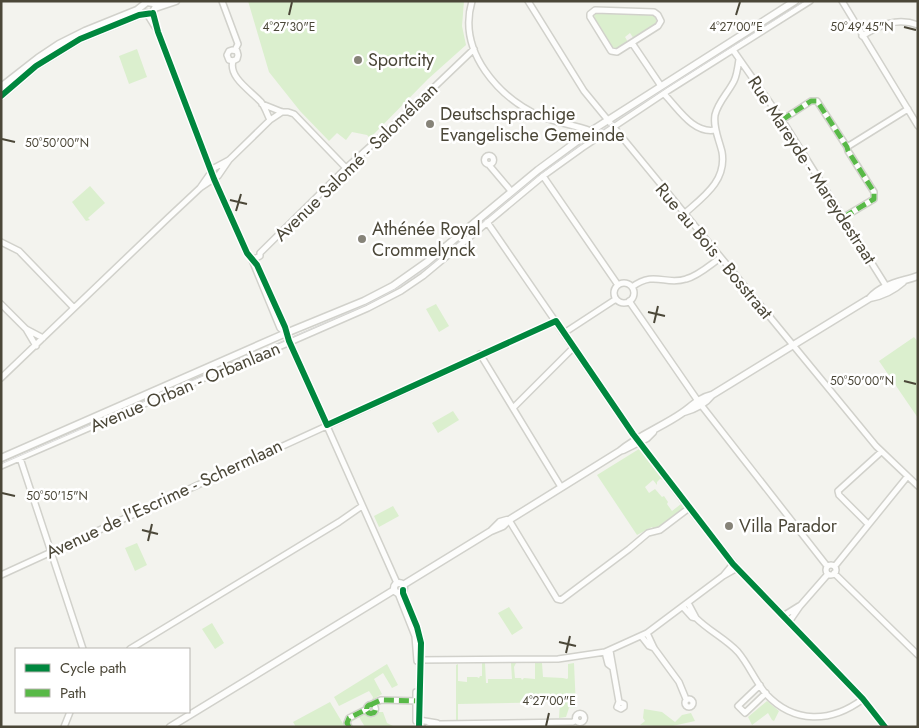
<svg xmlns="http://www.w3.org/2000/svg" width="919" height="728" font-family="Jost,sans-serif">
<rect width="100%" height="100%" fill="#f3f3ee"/>
<path fill="#dbefce" d="M248,1H464L462,26L466,45L428,79L370,138L367,135L352,132L346,140L337,133L329,141L300,111L269,72Z
M597,12L653,14L655,16L657,23L634,39L630,33L625,37L628,42L616,50L612,48L595,20L594,15Z
M137,49L147,77L129,84L119,56Z
M90,186L105,203L88,218L90,220L86,221L72,202Z
M436,304L449,326L439,332L426,309Z
M914,337L918,342V418L879,361Z
M453,411L459,420L438,433L432,423Z
M639,449L663,480L660,479L657,482V485L653,480L645,487L649,493L655,489L662,497L664,496L668,502L667,504L672,511L681,504L684,508L660,526L654,529L652,527L637,535L597,475Z
M393,506L399,516L379,527L374,516Z
M137,543L147,565L135,571L125,548Z
M509,607L523,628L512,635L498,613Z
M212,623L224,643L215,649L202,629Z
M482,663H485L486,683H488V679H512L511,663H516L514,667L515,678H521L522,680L524,678L535,679V663H542L543,677L563,678L567,679L568,678V664L574,663L576,708H569L566,717L559,718L560,702L458,704V720H456V665L458,664V681L467,682V677H477L479,678L480,676H482Z
M387,664L398,685L392,688L383,673L374,679L382,694L372,700L373,697L369,691L339,706L334,697Z
M767,701L779,711L774,721L772,720L768,713L752,725L748,717Z
M330,702L345,727H296L293,722Z
M644,709L662,712L675,722L682,715L691,713L695,721L668,727L640,725L645,721L643,718Z
M378,712H383L387,723L395,727H365L359,717L350,723L352,718L362,713L372,716Z"/>
<g fill="none" stroke-linecap="round" stroke-linejoin="round">
<defs>
<path id="minor" d="M222,1L238,44L235,50
M472,1C457,52 499,98 542,117C558,123 575,125 591,131
M528,1L584,91L876,446L918,486
M842,1L918,126
M595,10L654,12L658,15L661,21L658,26L617,52L611,51L590,17V14Z
M153,13L158,32L214,179L247,253L257,265L285,327L289,341L397,583
M147,14L155,27
M862,36C880,25 897,17 918,25
M632,43L661,86
M733,50L782,120L888,289
M233,61L229,60L227,55L229,51L232,50L237,51L238,55L237,59L233,61C228,77 251,91 261,102C265,107 267,114 270,120
M664,94C678,108 693,134 715,130
M262,104L282,112H288L294,114L346,168
M782,120L811,101H817L847,147L848,151L874,192V199L844,217
M847,147L908,109
M484.5 160a4.5 4.5 0 1 1 9 0a4.5 4.5 0 1 1-9 0Z
M489,165L511,191
M543,176L618,285
M200,188L214,168L229,160L270,120L282,112
M684,214C703,197 727,181 722,152C719,139 713,128 715,115C718,102 728,93 734,81C737,75 738,66 739,59
M487,222L633,434L689,508L737,568L863,699L885,727
M1,242L19,251L74,308
M252,260L260,256V253L346,168L403,117L474,49
M252,260L280,328L286,333
M614 293a10 10 0 1 1 20 0a10 10 0 1 1-20 0Z
M632,287C655,270 665,286 686,279C698,276 710,265 720,258
M629,301L698,401L827,566
M1,304L26,329L43,338
M26,329L36,346
M564,333L616,299
M480,354L561,487
M1,378L168,218L200,188L218,176L229,160
M513,408L574,347
M20,458L83,649
M1,466L248,359L258,356L368,308L401,291L423,276L543,176L582,148L669,90L810,1
M509,520L557,599L561,600L629,549L648,533L660,530L689,508
M868,524L839,495L838,491L881,452
M826 570a5 5 0 1 1 10 0a5 5 0 1 1-10 0Z
M835,566L907,477
M834,573L918,655
M1,575L556,321
M723,576L733,564
M403,590V593L417,627L421,643L419,727
M398,593L415,636L417,661
M688,603L696,618
M683,607L692,617L696,618C709,631 726,639 738,652C749,665 755,681 766,694C794,724 831,723 863,699
M783,616L799,606
M789,622L800,606L828,574
M647,633L654,648L679,682L686,699
M642,637L649,646L654,648
M130,649L339,522L362,506
M610,651L619,702L617,707L621,709L624,707V704L619,702
M605,652L608,664L612,667
M417,660L558,659L605,652L647,633L723,576L737,568
M760,685L738,706L745,713L766,693
M685 703a4 4 0 1 1 8 0a4 4 0 1 1-8 0Z
M366.5 709a4.5 4.5 0 1 1 9 0a4.5 4.5 0 1 1-9 0Z
M370,705L381,700L418,701
M575.5 718a4.5 4.5 0 1 1 9 0a4.5 4.5 0 1 1-9 0Z
M416,721V692
M416,721L419,720L437,723
M64,727L70,712
M349,727L347,723L349,718L367,709
M428,727L440,724L573,722L576,720"/>
<path id="tertiary" d="M1,87L38,58L59,44L85,31L137,10L147,2L153,3L161,1
M1,96L36,66L80,39L139,15L145,13L152,14L155,8L176,1
M870,298C882,296 894,290 903,282
M684,412C695,409 705,404 712,395
M623,450L647,438L653,432
M1,458L286,333L364,301L393,286L427,262L538,170L591,131L795,1
M491,531L503,526L509,520L620,451C639,435 662,427 682,413C692,406 699,398 712,395L870,298C882,284 901,282 918,276
M394 588a5 5 0 1 1 10 0a5 5 0 1 1-10 0Z
M403,585L491,531L500,522L507,520
M170,727L394,590"/>
</defs>
<use href="#minor" stroke="#d1d1cb" stroke-width="8"/>
<use href="#tertiary" stroke="#d1d1cb" stroke-width="9"/>
<use href="#minor" stroke="#fdfdfc" stroke-width="5"/>
<use href="#tertiary" stroke="#fdfdfc" stroke-width="6"/>
<path stroke="#dbdbda" stroke-width="1" d="M1,464L357,309C429,278 481,219 542,173C626,110 717,57 805,1"/>
<path stroke="#58b947" stroke-width="5" stroke-dasharray="10 5" stroke-linecap="butt" d="M782,120L811,101H817L847,147L848,151L874,192V199L844,217
M366.5 709a4.5 4.5 0 1 1 9 0a4.5 4.5 0 1 1-9 0Z
M370,705L381,700L419,701
M349,727L347,723L349,718L367,709"/>
<defs>
<path id="cycleway" d="M153,13L158,32L214,179L247,253L257,265L285,327L289,341L327,425L556,321L633,434L733,564L863,699L885,727
M1,96L36,66L80,39L139,15L153,13
M403,590V593L417,627L421,643L419,727"/>
</defs>
<use href="#cycleway" stroke="#fff" stroke-width="9"/>
<use href="#cycleway" stroke="#00873e" stroke-width="6"/>
</g>
<path fill="none" stroke="#4b4738" stroke-width="2" d="M289,15L292,2M736,15L740,2M904,27L916,30M2,139L15,142M230,200L247,204M236,211L241,194M648,312L665,316M654,323L658,306M904,381L916,384M2,493L15,496M142,530L158,534M148,541L152,524M559,642L576,646M566,653L570,636M546,726L549,713"/>
<g fill="#868378" stroke="#fff" stroke-width="2">
<circle cx="358" cy="60" r="5"/>
<circle cx="430" cy="124" r="5"/>
<circle cx="362" cy="239" r="5"/>
<circle cx="729" cy="526" r="5"/>
</g>
<g text-anchor="middle" dominant-baseline="central" stroke-width="5" stroke-linejoin="round" paint-order="stroke">
<g font-size="18" fill="#4b4738" stroke="#fff" text-anchor="start">
<text x="368" y="60">Sportcity</text>
<text x="440" y="114">Deutschsprachige<tspan x="440" dy="21">Evangelische Gemeinde</tspan></text>
<text x="372" y="229">Athénée Royal<tspan x="372" dy="21">Crommelynck</tspan></text>
<text x="739" y="526">Villa Parador</text>
</g>
<g font-size="18" fill="#4b4738" stroke="#fff">
<text transform="translate(356 162) rotate(-44)">Avenue Salomé - Salomélaan</text>
<text transform="translate(812 170) rotate(57)">Rue Mareyde - Mareydestraat</text>
<text transform="translate(714 251) rotate(50)">Rue au Bois - Bosstraat</text>
<text transform="translate(185 387) rotate(-23)">Avenue Orban - Orbanlaan</text>
<text transform="translate(164 499) rotate(-25)">Avenue de l'Escrime - Schermlaan</text>
</g>
</g>
<g font-size="12" text-anchor="middle" fill="#4b4738" stroke="#fff" stroke-width="5" stroke-linejoin="round" paint-order="stroke">
<text x="862" y="31">50°49'45"N</text>
<text x="289" y="31">4°27'30"E</text>
<text x="736" y="31">4°27'00"E</text>
<text x="57" y="147">50°50'00"N</text>
<text x="862" y="385">50°50'00"N</text>
<text x="57" y="500">50°50'15"N</text>
<text x="549" y="705">4°27'00"E</text>
</g>
<rect width="919" height="728" fill="none" stroke="#4b4738" stroke-width="5"/>
<rect x="15" y="648" width="175" height="65" fill="#ffffff" stroke="#b7b5af"/>
<rect x="25" y="664" width="25" height="8" fill="#00873e" stroke="#b7b5af"/>
<text x="60" y="673" font-size="15" fill="#4b4738">Cycle path</text>
<rect x="25" y="689" width="25" height="8" fill="#58b947" stroke="#b7b5af"/>
<text x="60" y="698" font-size="15" fill="#4b4738">Path</text>
</svg>
